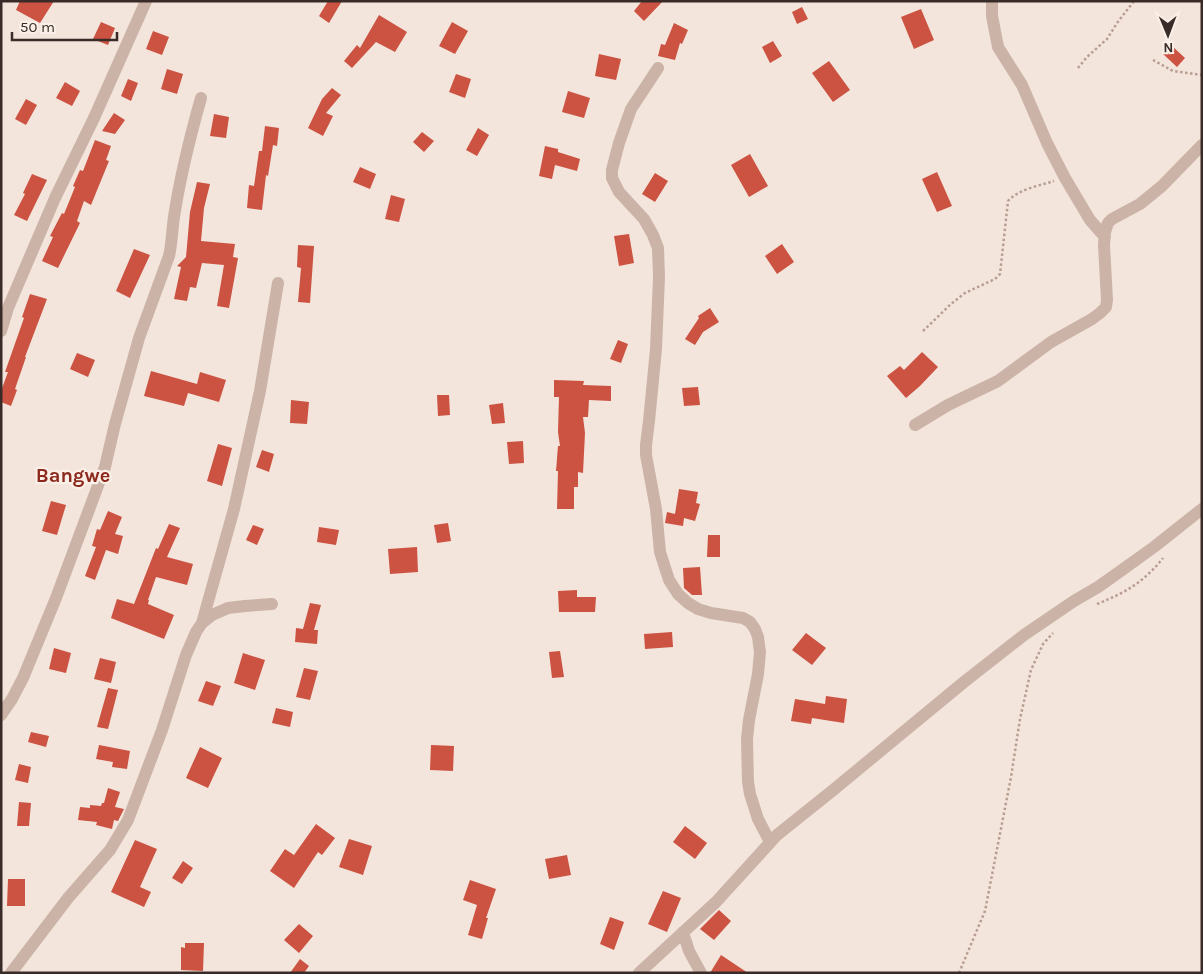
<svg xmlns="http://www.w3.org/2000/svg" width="1203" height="974" font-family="Karla,sans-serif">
<rect width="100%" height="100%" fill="#f3e5dc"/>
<path fill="#cc5241" d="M20,1H54L40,23L16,10Z
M328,1H342L329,23L319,16Z
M642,1H663L644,21L634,11Z
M802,7L808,19L797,24L792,12Z
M921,9L934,40L914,49L901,17Z
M379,15L407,32L395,52L376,42L352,68L344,61L357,45L360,48Z
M101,22L115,28L108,45L93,39Z
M452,22L468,31L455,54L439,46Z
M674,23L688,30L682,44L680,43L675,60L658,56L661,44L665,45Z
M153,31L169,37L162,55L146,49Z
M773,41L782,56L770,63L762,47Z
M1171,45L1185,58L1177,67L1163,54Z
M599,54L621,59L616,80L595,76Z
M829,61L850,90L833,102L812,73Z
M167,69L183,74L177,94L161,89Z
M456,74L471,79L465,98L449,92Z
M128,79L138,83L131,101L121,96Z
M65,82L80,91L72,106L56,98Z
M332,88L341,95L326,113L333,116L323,136L308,128L322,99Z
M568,91L590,98L584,118L562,112Z
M26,99L37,105L26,125L15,119Z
M114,113L125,120L115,134L102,131Z
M214,114L229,117L226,138L210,136Z
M265,126L279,128L277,146L273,145L268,176L266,175L262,210L247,208L249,185L254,186L259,151H262Z
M478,128L489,135L477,156L466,150Z
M422,132L434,141L424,152L413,142Z
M95,140L111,146L106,160L109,161L91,205L84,201L77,221L80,223L58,268L42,261L53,237L50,236L62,213L64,214L75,187L73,186L80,170L83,171Z
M545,146L558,149V152L580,159L577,171L555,165L552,179L539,176Z
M750,154L768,186L749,197L731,165Z
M360,167L376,174L370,189L353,182Z
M937,172L952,206L937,212L922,179Z
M655,173L668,181L655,202L642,194Z
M32,174L47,180L27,221L14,215L25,194L23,193Z
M197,182L210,184L204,208L201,241L235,244L233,257L238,258L229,308L217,306L224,265L202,263L196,288L190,287L187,301L174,299L181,267L177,266L186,257L190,212Z
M391,195L405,199L399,222L385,219Z
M629,234L634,263L619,266L614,236Z
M782,244L794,262L777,274L765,256Z
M298,245L314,246L310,303L298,302L301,268L297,267Z
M134,249L150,255L130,298L116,291Z
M30,294L47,299L25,357H26L15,389L17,390L11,406L1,402V391L8,372H5L24,318L22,317Z
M710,308L719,322L703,332L695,345L685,339L699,318L698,316Z
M618,340L628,344L621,363L610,359Z
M922,352L938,367L920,386L906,398L887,376L900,366L904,370Z
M77,353L95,360L88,377L70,369Z
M151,371L197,384L200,372L226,380L219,402L188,393L184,406L144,396Z
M554,380L584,381L583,385L611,386V401L589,400L588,417H583L585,433L583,473L578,472V487H574V509H557L558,471H556L558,446H560L558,432L559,397H554Z
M698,387L700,405L684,406L682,388Z
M437,395H449L450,415L438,416Z
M291,400L309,402L307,424L290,423Z
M503,403L505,423L492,424L489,405Z
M523,441L524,463L509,464L507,442Z
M218,444L232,448L222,486L207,481Z
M262,450L274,454L269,472L256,467Z
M679,489L698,492L696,503L700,504L695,521L684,518L683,526L665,523L667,512L675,514Z
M51,501L66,505L57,535L42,531Z
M108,511L122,517L115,534L123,536L118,554L106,550L95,580L85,576L96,547L92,546L97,529L100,530Z
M448,523L451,541L437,543L434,525Z
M169,524L180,528L167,557L193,564L187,585L156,577L148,600H149L148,604L174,615L164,639L111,618L117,599L134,604L156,548L158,549Z
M253,525L264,529L257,545L246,540Z
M319,527L339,530L336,545L317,542Z
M708,535H720V557H707Z
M417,547L418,572L390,574L388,549Z
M700,567L702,595H692L684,588L683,568Z
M577,590V597H596L595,612H559L558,591Z
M310,603L321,605L314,630H318L317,644L295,642L296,628L303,629Z
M672,632L673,647L645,649L644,634Z
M806,633L826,648L812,665L792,650Z
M54,648L71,653L66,673L49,669Z
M560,651L564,677L552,678L549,652Z
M243,653L265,660L255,690L234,683Z
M100,658L116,662L111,683L94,679Z
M304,668L318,671L310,700L296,697Z
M206,681L221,686L213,706L198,701Z
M108,688L118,690L108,729L97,727Z
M826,696L847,699L844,723L812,718L811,724L791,721L795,699L825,704Z
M276,708L293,712L290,727L272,723Z
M31,732L49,736L46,747L28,742Z
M99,745L130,751L127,769L112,767L113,762L96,759Z
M431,745L454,746L453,771L430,770Z
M200,747L222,758L208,788L186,778Z
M19,764L31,767L28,783L15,780Z
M108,788L120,792L115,807L124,809L118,821L114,820L112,829L96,825L97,822L78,820L80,807L90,808V805L101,806L102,803H104Z
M19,802L31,803L29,826H17Z
M316,824L335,838L322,855L318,852L294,888L270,871L285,849L294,855Z
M685,826L707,843L695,859L673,842Z
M349,839L372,846L363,875L339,867Z
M135,840L157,849L140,887L151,892L144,907L111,892Z
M567,855L571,875L549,879L545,859Z
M183,861L193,868L182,884L172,878Z
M8,879H25V906H7Z
M470,880L496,889L486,918H488L482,939L468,935L477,905L463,900Z
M663,891L681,898L667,932L648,924Z
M719,910L731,921L714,940L700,929Z
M610,917L624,922L614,950L600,944Z
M299,924L313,936L299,953L284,940Z
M185,943H204L203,971L181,970V947L185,948Z
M721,955L748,973H710Z
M300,959L309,966L304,973H290Z"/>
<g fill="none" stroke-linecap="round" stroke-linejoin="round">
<path stroke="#b89d91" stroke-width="2.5" stroke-dasharray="2.5 2.5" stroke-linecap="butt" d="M1153,60L1173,71L1202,75
M1078,68L1087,57L1107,39L1117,23L1134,1
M923,331L951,304L965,293L995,279L1000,274L1008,201C1019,189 1038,186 1054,181
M1097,604C1125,593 1144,582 1163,558
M959,973L985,911L1011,777L1020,719L1031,670L1043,644L1053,633"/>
<path stroke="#ccb3a7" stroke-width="12" d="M992,1V16L998,47L1022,85L1047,143L1065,178L1090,220L1105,237
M658,68L631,109L619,143L612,170V178L619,192L644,219L653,235L658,248L659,277L656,349L649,421L646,445V455L656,509L660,552L669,580L678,594L688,603L698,609L711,613L743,618L750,622L755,629L758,637L760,652L758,674L749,720L747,739L748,782L750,794L758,819L770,842
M1,331L8,308L55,198L94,118L146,1
M915,425L948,405L998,381L1051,342L1092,319L1100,313L1106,307L1107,300L1104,245L1105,232L1108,223L1112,219L1140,204L1162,186L1202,145
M202,623L234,509L260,391L278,283
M1,715L12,699L23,678L56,598L93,499L105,467L115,424L139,338L169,256C172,243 172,230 174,217C180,177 190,137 201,98
M683,932L689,951L701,973
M11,973L68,898L110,850L128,820L162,730L186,655L196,632L202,623L212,615L228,608L245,606L272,604
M639,973L716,902L777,835L832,791L964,682L1024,635L1074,601L1098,587L1115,575L1154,547L1202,509"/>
</g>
<g text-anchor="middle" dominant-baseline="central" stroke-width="4.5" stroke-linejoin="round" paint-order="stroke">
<g font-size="20" font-weight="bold" fill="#8c291c" stroke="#fbf0e8">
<text x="73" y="475">Bangwe</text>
</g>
</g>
<rect width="1203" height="974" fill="none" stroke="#382b28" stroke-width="5"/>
<g transform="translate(1168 35) rotate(179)" stroke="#fbf0e8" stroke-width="4" paint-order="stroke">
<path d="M0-4L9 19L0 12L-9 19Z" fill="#382b28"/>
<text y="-8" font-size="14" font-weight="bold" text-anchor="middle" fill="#382b28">N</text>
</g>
<path d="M12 32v8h105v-8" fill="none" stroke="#382b28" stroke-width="2.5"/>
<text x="20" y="32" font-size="15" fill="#382b28" stroke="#fbf0e8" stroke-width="4" paint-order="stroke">50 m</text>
</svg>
